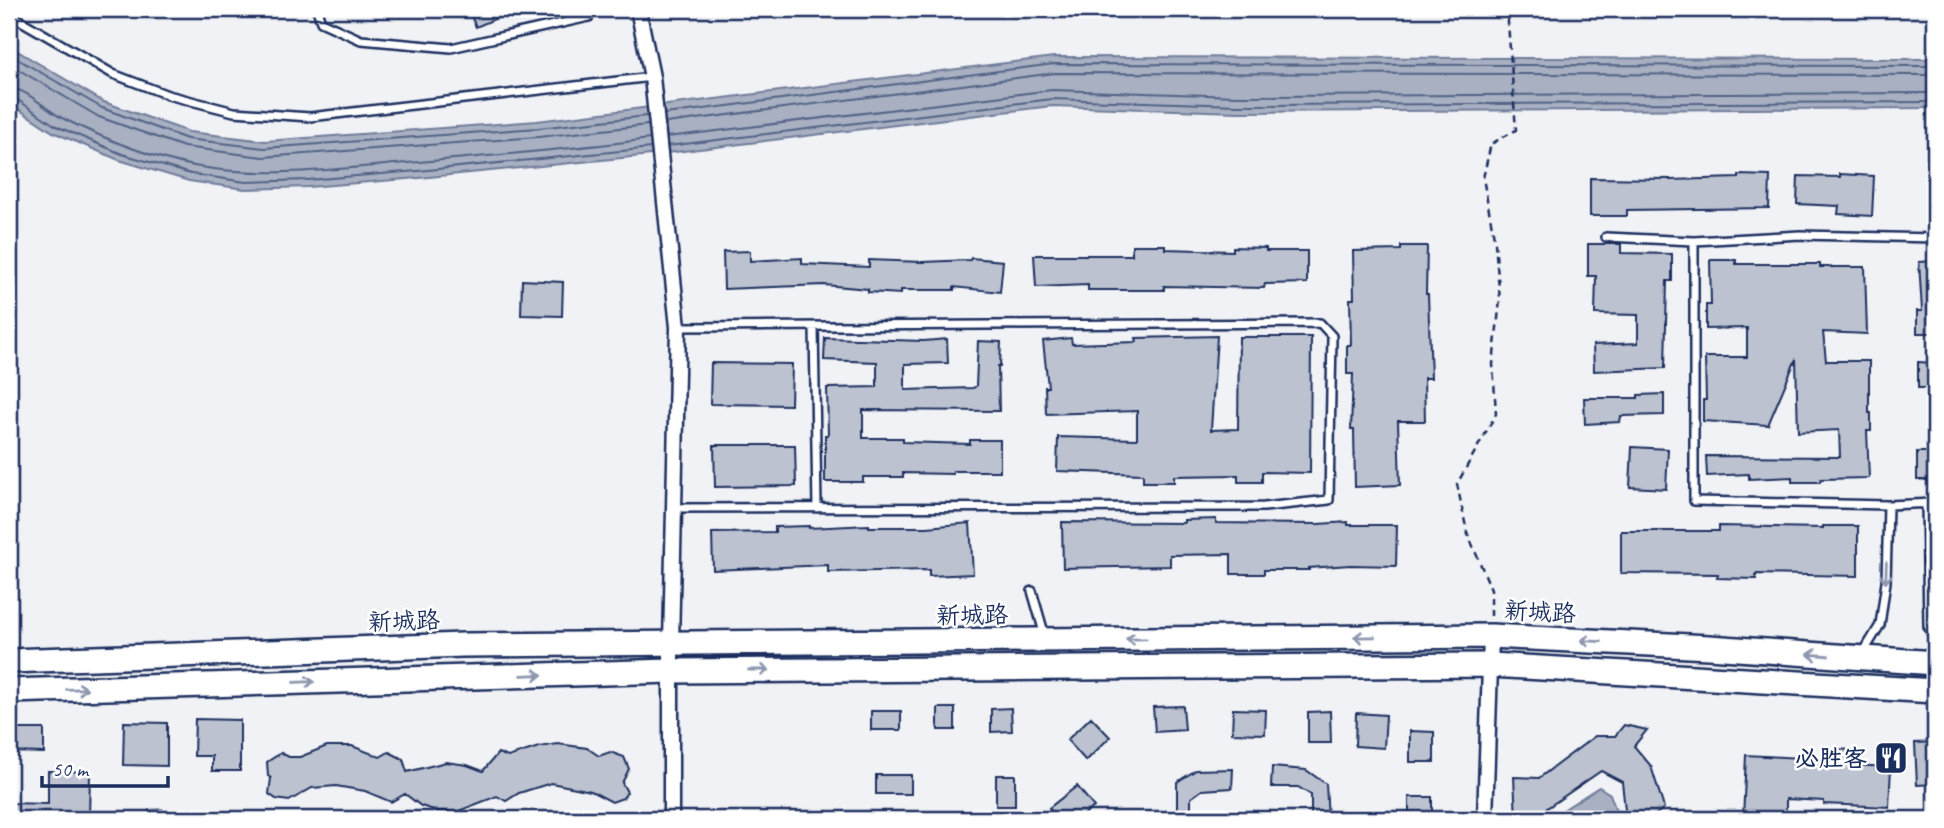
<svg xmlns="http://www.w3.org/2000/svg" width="1944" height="828" font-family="Caveat,'LXGW WenKai TC',sans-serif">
<rect width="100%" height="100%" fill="#f1f2f5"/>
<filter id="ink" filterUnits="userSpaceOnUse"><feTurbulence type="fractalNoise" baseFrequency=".0143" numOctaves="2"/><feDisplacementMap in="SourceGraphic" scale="14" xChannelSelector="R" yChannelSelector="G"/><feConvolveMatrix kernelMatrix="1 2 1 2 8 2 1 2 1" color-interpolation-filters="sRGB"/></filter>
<g filter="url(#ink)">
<path fill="#a8b0c2" stroke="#707c9a" stroke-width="2" d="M9,46L104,102L189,132L265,141L537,121L1054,57L1935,59V108L1238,112L1052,106L642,156L419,178L308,187L245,189L189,181L119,160L53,132L9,103Z
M1599,787L1610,794L1619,819H1610V817L1593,813L1575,819H1549Z
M162,809L170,819H142L149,810Z"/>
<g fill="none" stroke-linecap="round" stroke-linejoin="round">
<path stroke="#536386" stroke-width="2" d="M9,54L102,108L187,139L264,148L538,128L647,116
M9,64L99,117L184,147L263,157L538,137L648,125
M9,88C29,89 46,111 64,119C105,139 149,157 194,166C261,178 328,170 395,164C480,157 565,150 650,139
M9,97L15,98L56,126L122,154L191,174L246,182L307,180L418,171L651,148
M665,114L1054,64L1935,66
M666,123L1055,73L1935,75
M667,137L1052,90L1238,96L1935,93
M668,146L1052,99L1238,105L1935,102"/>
</g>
<path fill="#bcc2d0" stroke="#1b2f5e" stroke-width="2" d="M468,9H518L476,27Z
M1840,174L1874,176L1872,216L1838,214L1839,206L1797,204L1798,176L1840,177Z
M1739,175L1770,176L1769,208L1627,210V216H1590V178L1670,179V180L1739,178Z
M1588,244H1621V253L1672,254V281H1667L1665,368L1594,371L1593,345L1638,343V315L1595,314L1596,276H1588Z
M1132,245H1165V249L1233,251V247L1266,248V251H1307V283L1265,284L1264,288L1164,286V290H1088V285L1036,287L1034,255H1132Z
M1401,246H1427L1426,294H1428L1431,378H1424L1425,421H1398L1400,485L1355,487L1354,430H1351L1353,374H1347V345H1351L1350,299H1354L1353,251L1401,250Z
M750,251V261L802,258V264L869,267V260L923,262L970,260L971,258L1003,261L1000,292L954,287V290H901V294L868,292V289L824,285L724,289L723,252Z
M1710,260H1736V264H1820V267H1865L1867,334L1823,332L1826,361H1869V413H1871V431H1867L1869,478L1821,479L1820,482H1792V477L1749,479V474L1707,476L1706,456L1840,457L1839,430L1798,432L1796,359L1768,425L1703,421V400H1706L1705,357H1747V328L1706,329V305H1711Z
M1935,261V333H1917V311H1922L1919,262Z
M522,280L563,282L562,316L521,315Z
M1217,336L1211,430L1238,429L1239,337H1311L1310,473L1262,472V482H1238V475L1174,476V482H1143V474L1057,471L1058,437L1137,439V411L1046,414L1045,387H1048L1043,341L1071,338L1072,344L1137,342L1136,338Z
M825,338L924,341L947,339L948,363L905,364V390L973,388L976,386L978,341L1001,342L1000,366H998L999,411L863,410V438H903V442L970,444V440H1000V471H953V474L903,473V477H863V482H825V435H828L827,388L877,387V362L824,360Z
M1918,362L1935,363V388H1918Z
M711,363L792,364L791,405L710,404Z
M1664,394V415L1621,416L1620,422L1585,424L1584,398H1638V395Z
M714,445H795L796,486L715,487Z
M1632,447L1668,449L1666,489L1630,487Z
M1917,452H1935V480H1917Z
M1216,519V523L1318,524L1348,522V525H1397L1396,566L1350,565L1309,568V570H1264V574H1231V554L1170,555V566L1063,568L1062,522L1184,523V520Z
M970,523L973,574L929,576V570L828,572V565L713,570L712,533L775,532V527L809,526V528L869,525V527H927Z
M1719,526L1823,528V526H1858V576L1756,574V579L1717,578L1718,574L1621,573V531H1719Z
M1183,706L1185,730L1155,732L1153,707Z
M938,708H955V730H938Z
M1011,708L1012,731L991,732V709Z
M1233,709L1266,710L1265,734L1232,733Z
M871,711H901V730H871Z
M1330,711L1331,743H1308V712Z
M1356,713L1386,715L1384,748L1355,746Z
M1091,717L1110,737L1086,761L1067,740Z
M195,719L240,720V771H212V756H194Z
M124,722L167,723V766L123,765Z
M1624,725L1647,730L1634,746L1651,766L1664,808L1650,819H1626L1622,782L1601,771L1531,819H1516L1514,777L1539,778L1595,736H1615Z
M9,729H44V753L9,752Z
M1410,731L1434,732V762H1410Z
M1935,742V784L1917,785L1915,743Z
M558,744L587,748L599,756L610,752L624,757L629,769L622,783L627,792L623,798L612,802L591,791L551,783L519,793L506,801L497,796L456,812L437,811L421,806L405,794L391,802L365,791L336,786L312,788L289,801L276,799L269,794L271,778L268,776L267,762L281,753L289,757H300L327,746H352L380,757L389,752L403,759L407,772L446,762L467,765L483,771L498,753L508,757L539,747Z
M1836,749L1851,750L1850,765L1891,767L1889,807L1824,804V801L1786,799V819H1743L1746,755L1835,760Z
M1272,767L1306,770L1326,784L1328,819H1311V795L1298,787H1271Z
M1233,769L1232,788L1202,790L1191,798V819H1177V782L1196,770Z
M48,771L90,772L89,819H9V803L48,804Z
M876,775H911V794H876Z
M996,775H1015V806H996Z
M1077,786L1094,807L1078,819H1058L1049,808Z
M1409,797H1432V819H1409Z"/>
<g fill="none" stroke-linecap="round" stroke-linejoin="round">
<defs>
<path id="lane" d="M317,9L321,22L361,40L451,48L589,17L593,9
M9,14L113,74L168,95L234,112L310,117L652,77
M1606,237L1694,241
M1935,238L1800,235L1694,241V501L1888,505L1935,503
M814,327L817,508
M1926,503L1928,626L1935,641
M674,508L1264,507L1329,500L1332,336L1320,323L678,327
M1032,591L1045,636
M1863,653L1880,625L1886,582L1888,505"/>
<path id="street" d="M638,9L652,77L678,327L671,644V819
M1485,819L1491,636"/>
<path id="primary" d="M9,661L463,645L1491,636L1709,647L1935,663
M9,691L671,671L1490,665L1935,691"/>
</defs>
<use href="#lane" stroke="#1b2f5e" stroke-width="12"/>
<use href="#street" stroke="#1b2f5e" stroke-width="19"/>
<use href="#primary" stroke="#1b2f5e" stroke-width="28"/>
<path stroke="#1b2f5e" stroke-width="2.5" stroke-dasharray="7 5" stroke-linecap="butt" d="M1491,616V589L1467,532L1457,484L1496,414L1493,364L1500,300L1495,243L1483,178L1491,144L1516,130L1507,9"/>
<use href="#lane" stroke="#fff" stroke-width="7"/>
<use href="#street" stroke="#fff" stroke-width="14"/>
<use href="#primary" stroke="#fff" stroke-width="23"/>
</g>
<defs><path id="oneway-shaft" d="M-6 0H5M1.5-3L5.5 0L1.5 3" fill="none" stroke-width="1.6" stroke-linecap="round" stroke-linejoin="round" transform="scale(1.75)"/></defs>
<g stroke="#8d97ae">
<use href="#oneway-shaft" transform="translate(1886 573) rotate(92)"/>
<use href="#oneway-shaft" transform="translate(1364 637) rotate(179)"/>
<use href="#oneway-shaft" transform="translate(1136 639) rotate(179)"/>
<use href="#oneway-shaft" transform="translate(1591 641) rotate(-177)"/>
<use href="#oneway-shaft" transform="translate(1818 655) rotate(-176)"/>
<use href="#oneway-shaft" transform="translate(759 670)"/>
<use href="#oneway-shaft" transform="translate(532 675) rotate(-2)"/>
<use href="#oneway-shaft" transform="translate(304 682) rotate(-2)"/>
<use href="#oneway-shaft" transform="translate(77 689) rotate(-2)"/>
</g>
</g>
<defs>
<symbol id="restaurant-square" viewBox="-11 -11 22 22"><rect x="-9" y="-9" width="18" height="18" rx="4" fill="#1b2f5e" stroke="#fff"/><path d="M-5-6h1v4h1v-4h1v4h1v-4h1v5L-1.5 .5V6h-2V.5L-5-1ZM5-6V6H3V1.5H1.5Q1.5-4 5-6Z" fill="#fff"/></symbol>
</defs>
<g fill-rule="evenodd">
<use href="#restaurant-square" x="1872" y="739" width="38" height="38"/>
</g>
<g text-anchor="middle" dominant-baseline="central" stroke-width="5" stroke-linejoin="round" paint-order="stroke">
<g font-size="24" fill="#1b2f5e" stroke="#fff">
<text transform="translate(1540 612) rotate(3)">新城路</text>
<text transform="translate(972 615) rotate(-1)">新城路</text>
<text transform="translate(404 621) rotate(-2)">新城路</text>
</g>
<g font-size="24" font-weight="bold" fill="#1b2f5e" stroke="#fff" text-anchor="end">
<text x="1867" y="758">必胜客</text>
</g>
</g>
<rect width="1944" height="828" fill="none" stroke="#fff" stroke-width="35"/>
<rect x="18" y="18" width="1909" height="793" fill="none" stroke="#1b2f5e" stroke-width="2.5" filter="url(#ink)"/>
<path d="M42 776v10h126v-10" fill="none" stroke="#1b2f5e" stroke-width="3.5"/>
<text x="52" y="776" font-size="21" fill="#1b2f5e" stroke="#ffffff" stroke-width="5" paint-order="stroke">50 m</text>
</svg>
